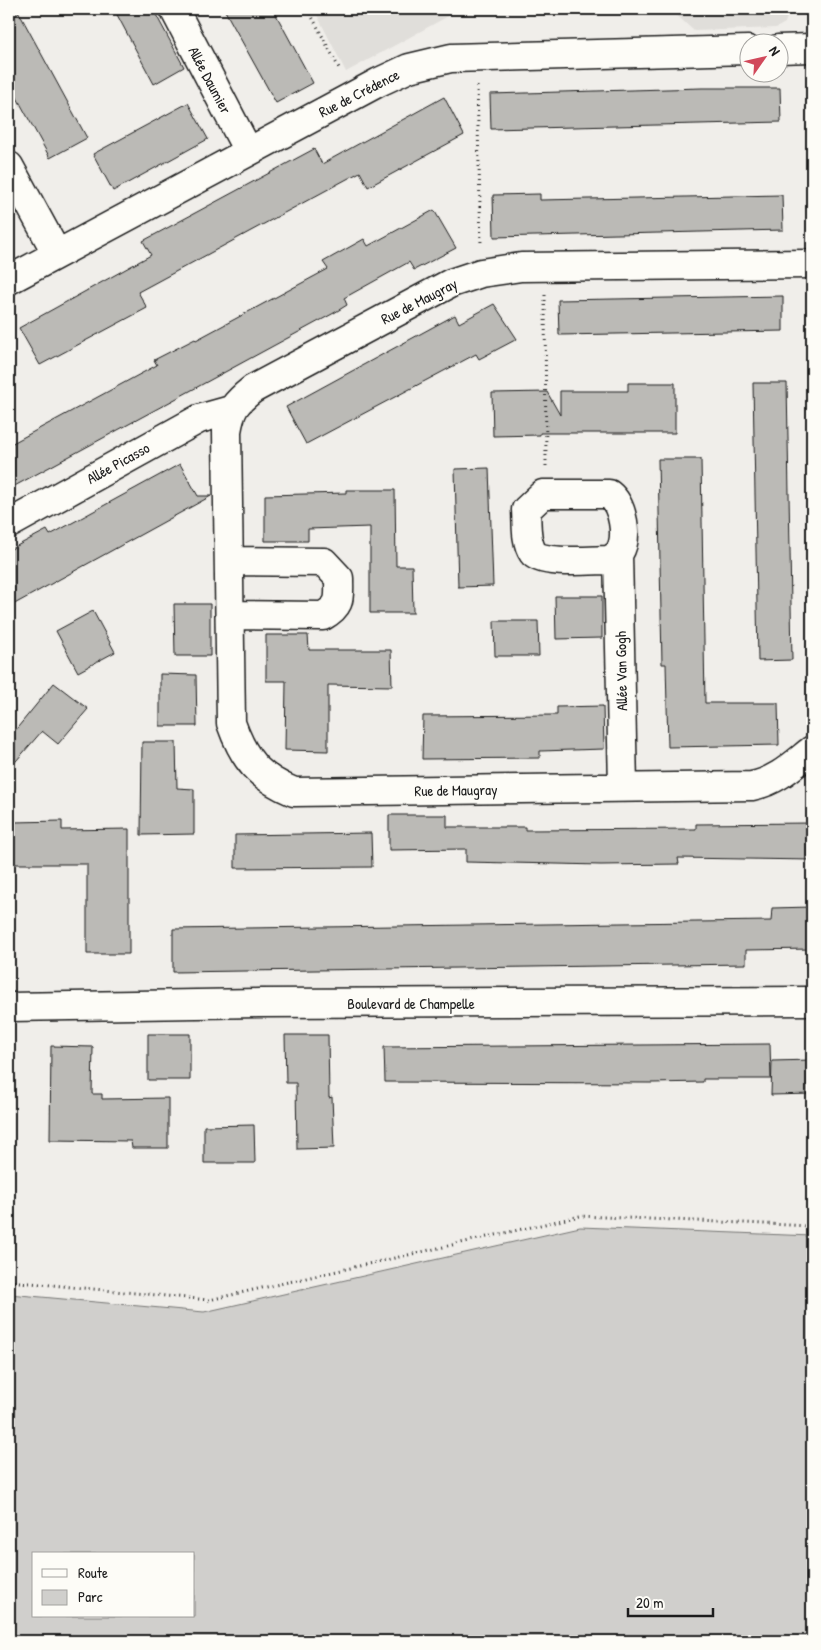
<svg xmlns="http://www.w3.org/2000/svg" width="821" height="1650" font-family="'Patrick Hand',sans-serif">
<rect width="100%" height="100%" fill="#f0eeea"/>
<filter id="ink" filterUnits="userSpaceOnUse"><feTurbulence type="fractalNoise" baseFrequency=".02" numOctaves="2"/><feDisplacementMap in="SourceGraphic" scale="10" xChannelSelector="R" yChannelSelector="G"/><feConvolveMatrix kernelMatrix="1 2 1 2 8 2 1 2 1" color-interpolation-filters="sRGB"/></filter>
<g filter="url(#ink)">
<path fill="#e0deda" d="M314,9H790L785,23L776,28L694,31L670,9L452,14L346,72Z"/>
<path fill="#d0cfcc" stroke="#767674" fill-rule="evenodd" d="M580,1227L812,1236V1641H9V1294L204,1312ZM34,1554H194V1616H34Z"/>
<path fill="#bbbab6" stroke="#1c1c1c" d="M9,9H17L87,138L50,158L9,83Z
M114,9H153L184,67L154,84Z
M224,9H273L313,83L276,103Z
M702,88H780L781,122L491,129L490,94Z
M444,97L464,135L368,187L360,172L138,292L147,308L40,365L19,328L151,255L143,241L314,149L322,164Z
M188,103L208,139L113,191L93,154Z
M540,194V200L782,195L783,230L494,237L493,195Z
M434,210L456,248L414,270L409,262L344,298L347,305L334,313L9,489V445L157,365L154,360L195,339L196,340L328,269L323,262L364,239L368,246Z
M783,296V331L559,335L558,300Z
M494,304L517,339L479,359L476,354L306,444L286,407L455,315L459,323Z
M628,383H675V433H540V435L493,436L492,393L547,392L560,415V391H628Z
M753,383H787L792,660L758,661Z
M658,459H701L705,703H778L779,745L668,747L666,664H662Z
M180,464L198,496H211L9,607V550L47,530L50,535Z
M489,468L493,586L458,587L455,469Z
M346,490H395L396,566H412L413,613H370V527L308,529V541H265V495L346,493Z
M555,596H602V638L556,639Z
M174,604H210V656H175Z
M93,611L115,652L78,672L56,631Z
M494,621H538L539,656H495Z
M266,635H308L309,650H391L392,686L328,685V751L285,750L286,681H266Z
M160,674L196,675L197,726H160Z
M54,683L88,709L58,744L42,731L10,768L9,738Z
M603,706L604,749L540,751V758L422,759L423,716L557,715V707Z
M142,742H176L177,788L194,789V834L141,835Z
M389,815H447V827H525V830L696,829V824L812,823V860L678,858L679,864L601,865L466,862V849L389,850Z
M62,821V830L129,829V954H87V864H14V822Z
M371,833L372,867L235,868V835Z
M812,907V949L746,950V964L173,972V929L771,921L772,908Z
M148,1034H190V1080H148Z
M285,1035H328L329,1098L332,1097L334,1148L297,1149L296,1083H286Z
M770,1044L771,1079H703V1082L652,1083L385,1082L384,1047Z
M51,1046L93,1047L92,1094H102V1099L168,1098V1148H132L131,1141L50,1140Z
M812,1060V1094L771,1095L772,1061Z
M254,1125L255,1163H204V1126Z"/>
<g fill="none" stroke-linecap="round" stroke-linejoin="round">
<defs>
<path id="minor" d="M174,9L248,151
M778,49L812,48
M9,166L57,254
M812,264L521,267L481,273L451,283L253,389C235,403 231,408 227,431L231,723C244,760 258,777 294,792L752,786C777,781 793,765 812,750
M9,280L379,82L409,68L451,58L748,50
M543,494H609C623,505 629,537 619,553C617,556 612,558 609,560C594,560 541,565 533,553C525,541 527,523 526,510Z
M9,524L199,419L231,410
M618,554L623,787
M229,561L324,562L339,578C339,598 342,605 323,616L231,615
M9,1007L259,1003L812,1001"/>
</defs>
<use href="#minor" stroke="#1c1c1c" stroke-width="31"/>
<path stroke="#1c1c1c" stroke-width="3" stroke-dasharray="1 4" stroke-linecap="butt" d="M308,9L340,70
M477,86L481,245
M545,295L546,466
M9,1281L209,1300L580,1216L812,1226"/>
<use href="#minor" stroke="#fdfcf7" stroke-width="28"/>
</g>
</g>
<g text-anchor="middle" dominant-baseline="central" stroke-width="4" stroke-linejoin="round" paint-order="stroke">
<g font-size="15" fill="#1c1c1c" stroke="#fdfcf7">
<text transform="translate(210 80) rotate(62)">Allée Daumier</text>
<text transform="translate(359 93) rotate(-27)">Rue de Crédence</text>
<text transform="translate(419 301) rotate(-27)">Rue de Maugray</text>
<text transform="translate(118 463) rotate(-29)">Allée Picasso</text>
<text transform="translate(621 671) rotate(-91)">Allée Van Gogh</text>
<text transform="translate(456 790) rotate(-1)">Rue de Maugray</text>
<text x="411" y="1003">Boulevard de Champelle</text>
</g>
</g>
<rect width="821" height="1650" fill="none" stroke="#fdfcf7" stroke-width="30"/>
<rect x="15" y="15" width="791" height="1620" fill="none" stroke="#1c1c1c" stroke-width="2" filter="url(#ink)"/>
<rect x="32" y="1552" width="162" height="65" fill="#fdfcf7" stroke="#a3a29f"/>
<rect x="42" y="1569" width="25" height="8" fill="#fdfcf7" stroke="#a3a29f"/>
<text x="78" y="1578" font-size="15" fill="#1c1c1c">Route</text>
<rect x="42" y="1590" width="25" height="15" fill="#d0cfcc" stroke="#a3a29f"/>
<text x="78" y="1602" font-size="15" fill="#1c1c1c">Parc</text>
<g transform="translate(764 58) rotate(56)"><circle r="24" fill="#fdfcf7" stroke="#a3a29f"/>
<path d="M0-4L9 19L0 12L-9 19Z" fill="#d1495b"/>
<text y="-8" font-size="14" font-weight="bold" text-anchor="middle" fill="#1c1c1c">N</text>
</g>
<path d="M628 1608v8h85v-8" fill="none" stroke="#1c1c1c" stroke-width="2.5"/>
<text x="636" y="1608" font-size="15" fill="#1c1c1c" stroke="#fdfcf7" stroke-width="4" paint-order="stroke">20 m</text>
</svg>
